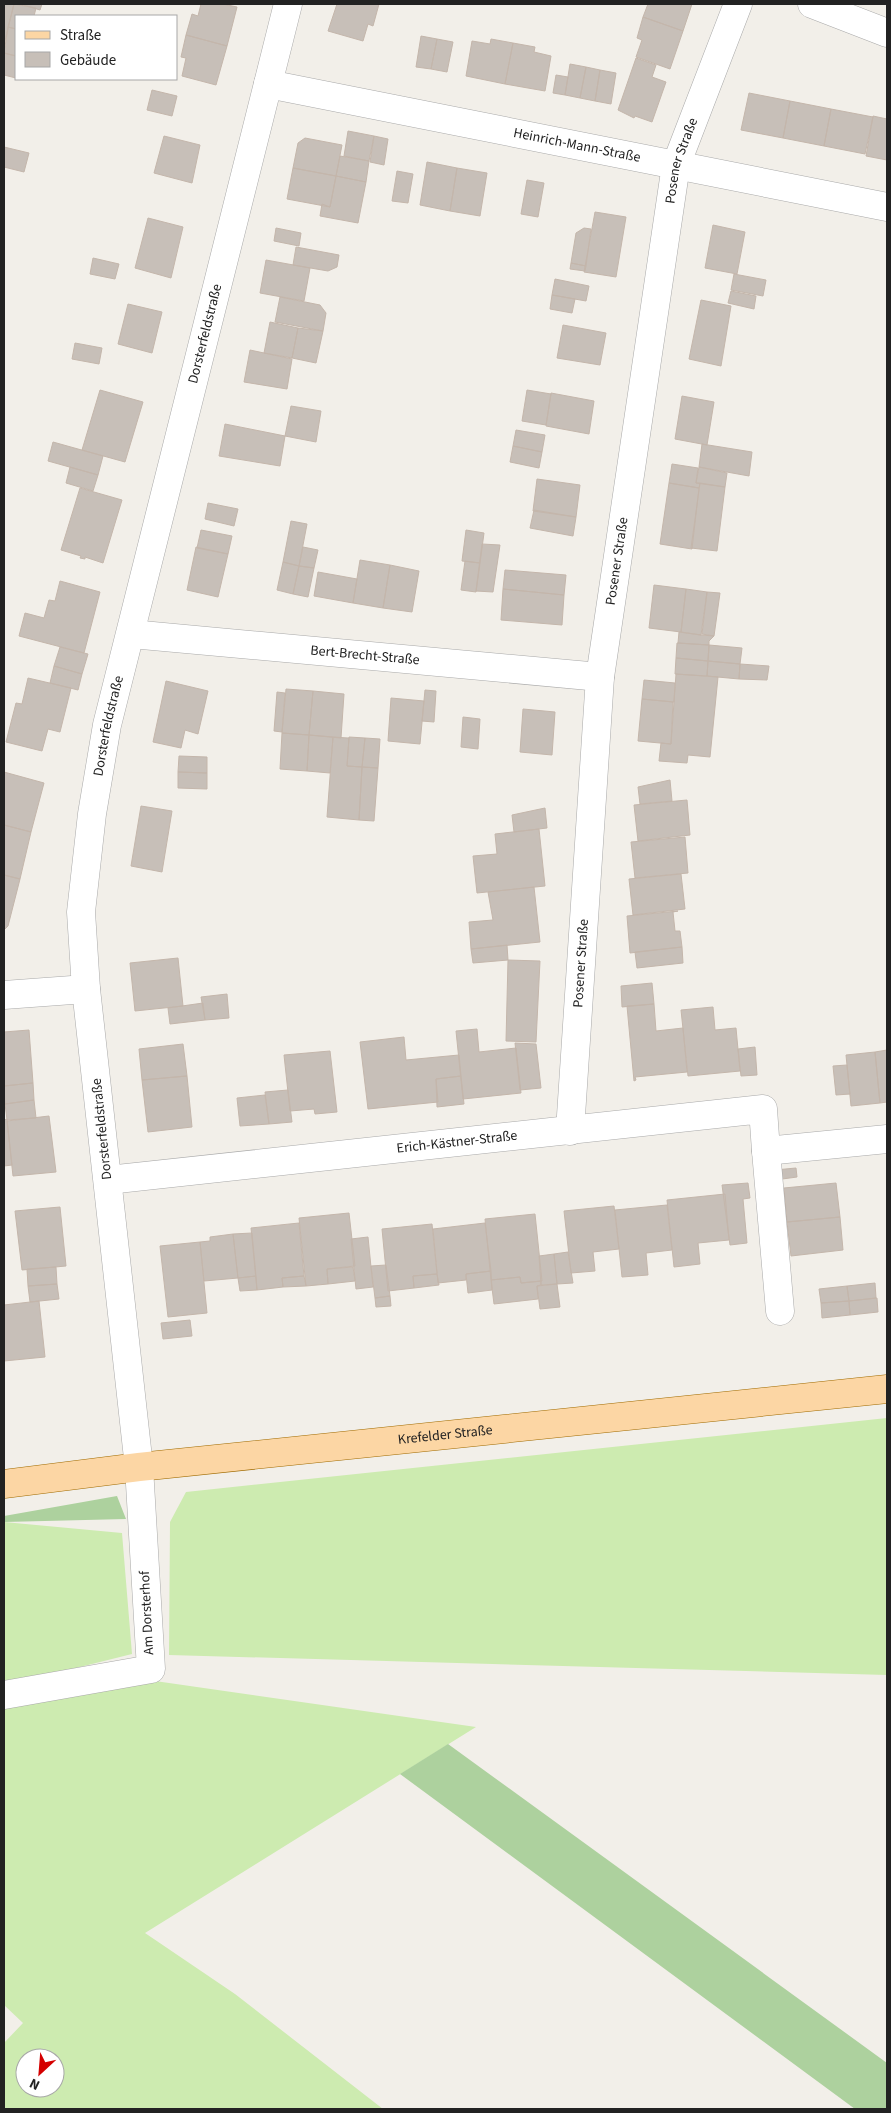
<svg xmlns="http://www.w3.org/2000/svg" width="891" height="2113" font-family="'Source Sans 3',sans-serif">
<rect width="100%" height="100%" fill="#f2efe9"/>
<path fill="#cdebb0" fill-rule="evenodd" d="M887,1418V1675L169,1655L170,1522L186,1492Z
M4,1522L122,1533L132,1654L4,1686Z
M155,1681L476,1727L145,1933L235,1994L383,2109H4V2043L23,2023L4,2005V1708ZM25,2058H55V2088H25Z"/>
<path fill="#add19e" d="M117,1496L126,1519L4,1522V1516Z
M448,1744L887,2063V2109H855L400,1774Z"/>
<path fill="#c7bfb8" stroke="#c4b6ab" d="M4,4H14L4,45Z
M14,4L36,8L34,16H16V29L8,27Z
M20,4H42L40,10Z
M201,4H223L237,7L227,46L186,35L192,14L198,16Z
M337,4H379L373,26L368,24L363,41L328,31Z
M648,4H692L683,31L643,17Z
M643,17L683,31L670,69L636,57L642,40L637,38Z
M8,27L16,29V56L4,53Z
M186,35L227,46L216,85L182,76L186,58L181,57Z
M421,36L437,39L431,69L416,67Z
M437,39L453,42L447,72L431,69Z
M491,39L513,43L505,84L466,76L472,41L490,44Z
M513,43L535,47L534,52L551,56L545,91L505,84Z
M4,53L16,56V78L4,75Z
M636,58L656,65L652,77L666,82L652,122L635,116L634,118L618,110Z
M570,64L586,67L580,98L565,95Z
M586,67L600,70L595,101L580,98Z
M600,70L616,73L611,104L595,101Z
M556,75L568,77L565,95L553,93Z
M152,90L177,96L172,116L147,110Z
M749,93L790,101L783,138L741,130Z
M790,101L831,109L824,146L783,138Z
M831,109L873,117L865,154L824,146Z
M873,116L887,119V160L866,156Z
M348,131L374,136L369,161L344,156Z
M164,136L200,145L192,183L154,173Z
M374,136L388,139L384,165L370,162Z
M305,138L342,145L336,176L293,168L298,143Z
M4,147L29,153L24,172L4,167Z
M340,156L369,161L366,182L336,176Z
M427,162L457,168L450,211L420,205Z
M293,168L336,176L330,207L287,199Z
M457,168L487,173L480,216L450,211Z
M397,171L413,174L408,203L392,201Z
M336,176L366,182L358,223L320,216L322,204L330,207Z
M527,180L544,183L538,217L521,214Z
M595,212L626,217L616,277L584,272Z
M148,218L183,227L171,278L135,268Z
M713,225L745,232L737,274L705,268Z
M276,228L301,233L299,246L274,241Z
M584,228L591,229L586,266L571,263L576,233Z
M296,247L339,255L337,267L328,271L293,265Z
M93,258L119,264L115,279L90,274Z
M266,260L310,268L304,301L260,293Z
M571,263L586,266L585,271L570,269Z
M734,274L766,280L763,296L731,290Z
M555,279L589,286L586,301L552,295Z
M731,291L756,296L754,309L728,303Z
M552,295L575,299L572,313L550,309Z
M280,297L320,305L326,313L323,331L275,322Z
M701,300L731,306L721,366L689,359Z
M128,304L162,312L152,353L118,344Z
M270,322L298,328L292,358L264,353Z
M563,325L606,333L600,365L557,358Z
M298,328L323,331L316,363L292,358Z
M75,343L102,348L99,364L72,359Z
M250,350L292,359L287,389L244,382Z
M100,390L143,402L125,462L82,450Z
M527,390L551,394L546,425L522,421Z
M551,393L594,401L589,434L546,426Z
M682,396L714,402L707,445L675,439Z
M291,406L321,411L316,442L285,436Z
M225,424L285,436L280,466L219,456Z
M516,430L545,435L542,452L513,446Z
M53,442L103,456L98,475L48,461Z
M702,444L752,452L749,476L699,467Z
M513,446L542,452L539,468L510,462Z
M672,464L698,468L696,483H700L699,488L669,483Z
M70,467L98,475L93,491L66,483Z
M699,467L727,473L725,487L696,483Z
M537,479L580,485L576,517L533,511Z
M669,483L699,488L692,549L660,544Z
M700,483L725,487L717,551L691,548Z
M80,488L122,500L103,563L85,557V559L80,558L81,556L61,550Z
M208,503L238,509L234,526L205,519Z
M534,510L576,517L573,536L530,528Z
M291,521L307,524L299,566L283,562Z
M201,530L232,536L228,554L197,548Z
M466,530L484,533L480,563L462,561Z
M482,544L500,545L493,592L476,591Z
M196,547L228,554L218,597L187,590Z
M303,547L318,550L314,568L299,566Z
M360,560L390,565L383,608L353,603Z
M465,561L480,563L476,592L461,590Z
M283,562L299,566L293,594L277,590Z
M390,565L419,571L412,612L383,608Z
M299,566L314,568L308,597L293,594Z
M505,570L566,575L564,595L503,589Z
M318,572L357,579L353,603L314,596Z
M60,581L100,592L84,653L19,636L25,613L44,618L49,600L55,601Z
M654,585L686,589L681,632L649,628Z
M503,589L564,595L562,625L501,620Z
M686,589L707,592L701,635L681,632Z
M707,592L720,593L714,636L702,634Z
M679,632L701,635L714,636L709,641V645L678,643Z
M677,643L709,645L708,661L676,658Z
M709,645L742,648L740,664L708,661Z
M60,647L88,654L82,674L54,666Z
M676,658L708,661L707,676L675,674Z
M708,661L740,664L739,679L707,676Z
M740,664L769,666L767,680L739,679Z
M54,666L82,674L78,690L50,683Z
M676,674L718,677L710,757L688,755L687,763L659,761L661,743L671,744Z
M28,678L71,688L60,732L48,729L42,751L6,742L16,703L22,704Z
M644,680L675,683L674,702L642,699Z
M166,681L208,691L198,734L185,730L181,748L153,742Z
M286,689L313,691L309,735L282,733Z
M425,690L436,691L434,722L422,721Z
M313,691L344,694L341,738L309,735Z
M277,692L285,693L282,732L274,731Z
M391,698L424,701L420,744L388,741Z
M642,699L673,702L671,744L638,741Z
M523,709L555,712L552,755L520,752Z
M463,717L480,719L478,749L461,747Z
M282,733L309,735L307,771L280,769Z
M309,735L333,737L330,773L307,771Z
M333,737L349,738L347,766L362,767L359,820L327,817Z
M349,737L365,738L362,767L347,766Z
M365,738L380,739L378,768L362,767Z
M179,756L207,757V773L178,772Z
M362,767L378,768L374,821L359,820Z
M4,772L44,783L31,832L4,825Z
M178,772L207,773V789L178,788Z
M670,780L672,801L640,804L638,787Z
M687,800L690,835L638,841L634,805Z
M141,806L172,811L162,872L131,866Z
M545,808L547,828L514,832L512,815Z
M4,825L31,832L20,879L4,875Z
M539,829L545,886L477,893L473,856L497,854L495,834Z
M685,837L688,873L635,878L631,842Z
M681,874L685,909L633,915L629,879Z
M4,875L20,879L8,926L4,930Z
M534,887L540,942L471,949L469,922L493,920L488,892Z
M678,911L673,912L675,931H680L682,947L630,953L627,916Z
M507,945L508,960L473,963L471,949Z
M682,947L683,963L637,968L635,952Z
M178,958L183,1006L135,1011L130,963Z
M508,960L540,961L536,1042L506,1041Z
M652,983L654,1004L622,1007L621,986Z
M227,994L229,1018L205,1020L201,997Z
M203,1003L205,1020L170,1024L168,1008Z
M654,1004L656,1031L683,1028L687,1072L635,1077L636,1080L634,1081L627,1006Z
M713,1007L715,1030L736,1028L740,1071L688,1076L681,1010Z
M477,1029L479,1052L516,1048L521,1093L463,1099L456,1031Z
M29,1030L33,1083L4,1086V1032Z
M404,1037L406,1060L459,1055L461,1076L436,1079L438,1102L368,1109L360,1042Z
M515,1043L536,1044L541,1088L520,1090Z
M183,1044L187,1076L142,1080L139,1049Z
M755,1047L757,1075L741,1076L738,1049Z
M887,1050V1102L880,1103L875,1052Z
M330,1051L337,1112L315,1114L314,1109L290,1111L284,1055Z
M875,1052L880,1103L851,1106L846,1055Z
M847,1065L850,1094L836,1095L833,1066Z
M187,1076L192,1127L148,1132L142,1080Z
M461,1076L464,1104L437,1107L436,1079Z
M33,1083L34,1100L5,1104L4,1086Z
M288,1090L292,1122L269,1124L265,1092Z
M265,1095L269,1124L240,1126L237,1098Z
M34,1100L36,1118L7,1120L5,1104Z
M49,1116L56,1172L13,1176L7,1121Z
M7,1119L12,1165L4,1166V1120Z
M796,1168L797,1177L775,1180V1170Z
M748,1183L750,1198L743,1199L747,1243L730,1245L722,1185Z
M836,1183L840,1217L787,1222L784,1188Z
M725,1194L729,1240L698,1243L700,1264L674,1267L667,1200Z
M667,1205L672,1250L646,1253L648,1275L622,1277L615,1210Z
M614,1206L619,1249L593,1252L595,1271L571,1273L564,1211Z
M60,1207L66,1266L22,1270L15,1211Z
M349,1213L355,1266L327,1269L328,1284L306,1286L299,1218Z
M535,1214L542,1281L521,1283L520,1277L491,1280L485,1219Z
M840,1217L843,1250L791,1256L787,1222Z
M299,1223L304,1276L282,1278L283,1287L257,1290L251,1228Z
M485,1223L491,1271L466,1274V1280L438,1283L433,1229Z
M432,1224L437,1274L413,1276L414,1288L388,1291L382,1229Z
M252,1233L256,1276L238,1278L233,1234Z
M233,1234L238,1278L204,1281L200,1242L210,1241V1237Z
M368,1237L373,1287L356,1289L351,1239Z
M200,1242L207,1313L168,1317L160,1246Z
M568,1252L573,1283L557,1284L554,1254Z
M554,1254L557,1284L541,1285L539,1256Z
M386,1265L390,1296L375,1298L371,1266Z
M56,1267L57,1284L28,1286L27,1269Z
M353,1267L355,1281L328,1284L327,1269Z
M491,1271L492,1290L468,1293L466,1274Z
M437,1274L439,1285L414,1288L413,1276Z
M256,1276L257,1290L240,1291L238,1278Z
M304,1276L306,1286L283,1287L282,1278Z
M520,1277L521,1283L541,1281V1285L537,1286L538,1299L494,1304L491,1280Z
M875,1283L876,1298L849,1301L847,1286Z
M57,1284L59,1299L30,1302L28,1286Z
M557,1284L560,1307L540,1309L537,1286Z
M847,1286L849,1301L821,1303L819,1289Z
M390,1296L391,1306L376,1307L375,1298Z
M877,1298L878,1312L850,1315L849,1301Z
M39,1301L45,1357L4,1361V1305Z
M849,1301L850,1315L822,1318L821,1303Z
M190,1320L192,1336L163,1339L161,1323Z"/>
<g fill="none" stroke-linecap="round" stroke-linejoin="round">
<defs>
<g id="minor">
<path d="M812,4L887,33"/>
<path id="s1" d="M268,84L887,207"/>
<path id="s2" d="M131,634L600,677"/>
<path d="M4,995L86,989"/>
<path id="s3" d="M570,1131L600,677L676,165L738,4"/>
<path d="M766,1151L780,1311"/>
<path id="s4" d="M108,1180L763,1109L766,1151L887,1139"/>
<path id="s5" d="M4,1695L151,1669L139,1467L86,989L81,912L92,814L107,725L288,4"/>
</g>
<g id="major">
<path id="s6" d="M4,1484L139,1467L887,1389"/>
</g>
</defs>
<use href="#minor" stroke="#a9a9a9" stroke-width="29"/>
<use href="#major" stroke="#a06b00" stroke-width="29"/>
<use href="#minor" stroke="#fff" stroke-width="28"/>
<use href="#major" stroke="#fcd6a4" stroke-width="28"/>
</g>
<g text-anchor="middle" dominant-baseline="central" stroke-width="4" stroke-linejoin="round" paint-order="stroke">
<g font-size="14" fill="#222" stroke="#fff">
<text stroke="none"><textPath href="#s1" startOffset="315">Heinrich-Mann-Straße</textPath></text>
<text stroke="none"><textPath href="#s3" startOffset="978">Posener Straße</textPath></text>
<text stroke="none"><textPath href="#s5" startOffset="1502">Dorsterfeldstraße</textPath></text>
<text stroke="none"><textPath href="#s3" startOffset="572">Posener Straße</textPath></text>
<text stroke="none"><textPath href="#s2" startOffset="235">Bert-Brecht-Straße</textPath></text>
<text stroke="none"><textPath href="#s5" startOffset="1098">Dorsterfeldstraße</textPath></text>
<text stroke="none"><textPath href="#s3" startOffset="168">Posener Straße</textPath></text>
<text transform="translate(102 1129) rotate(-96)">Dorsterfeldstraße</text>
<text stroke="none"><textPath href="#s4" startOffset="351">Erich-Kästner-Straße</textPath></text>
<text stroke="none"><textPath href="#s6" startOffset="444">Krefelder Straße</textPath></text>
<text transform="translate(147 1613) rotate(-93)">Am Dorsterhof</text>
</g>
</g>
<rect width="891" height="2113" fill="none" stroke="#222222" stroke-width="10"/>
<rect x="15" y="15" width="162" height="65" fill="#ffffff" stroke="#a7a7a7"/>
<rect x="25" y="31" width="25" height="8" fill="#fcd6a4" stroke="#a7a7a7"/>
<text x="60" y="40" font-size="15" fill="#222222">Straße</text>
<rect x="25" y="52" width="25" height="15" fill="#c7bfb8" stroke="#a7a7a7"/>
<text x="60" y="65" font-size="15" fill="#222222">Gebäude</text>
<g transform="translate(40 2073) rotate(206)"><circle r="24" fill="#ffffff" stroke="#a7a7a7"/>
<path d="M0-4L9 19L0 12L-9 19Z" fill="#d40000"/>
<text y="-8" font-size="14" font-weight="bold" text-anchor="middle" fill="#222222">N</text>
</g>
</svg>
